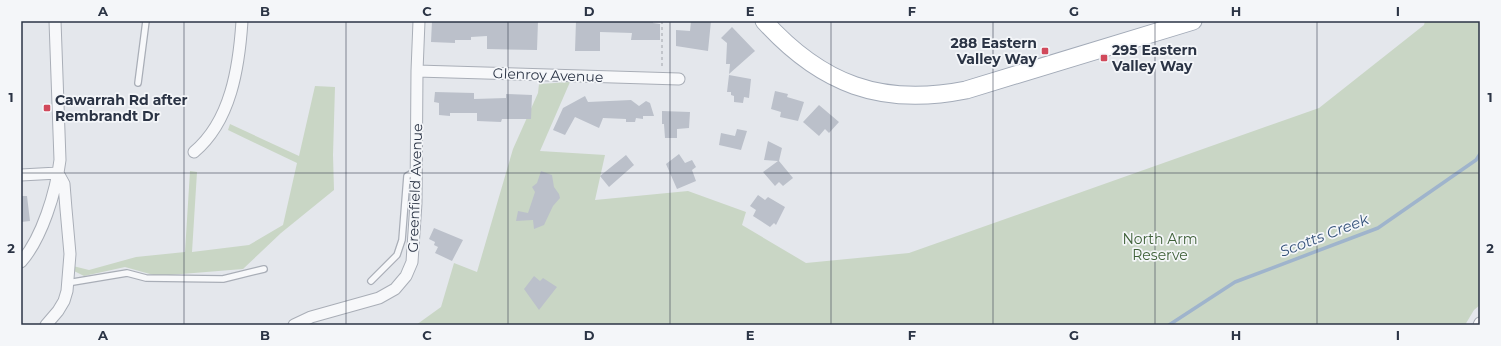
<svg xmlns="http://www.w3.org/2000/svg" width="1501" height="346" font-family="Montserrat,sans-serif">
<rect width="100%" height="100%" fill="#e4e7ec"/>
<path fill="#c9d6c5" d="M1425,21H1480V305L1474,310L1465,325H416L441,307L454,263L477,272L513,149L538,93L539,84L570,82L540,151L605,155L595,200L688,191L746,212L742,225L806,263L909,253L1319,108L1424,25Z
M315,86L335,87L333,155L334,190L281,233L243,269L157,276L125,267L84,276L74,271L73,266L89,270L136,257L185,252L190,171L197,172L192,252L249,245L283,225L297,163L228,130L230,124L299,156Z"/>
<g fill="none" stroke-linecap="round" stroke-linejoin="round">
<path stroke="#9fb4cc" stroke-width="3.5" d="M1169,325L1235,282L1378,228L1476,160L1480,154"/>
</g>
<path fill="#bbc0ca" d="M432,21H538L537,50L487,49V36L471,37V40H455V43L431,42Z
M576,21H653V23L660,24V40H631L632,33L600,32V51H575Z
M691,21H711L708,51L676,46V30L690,31Z
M732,27L755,51L729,74L730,64H726L727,43L721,38Z
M729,75L751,79L749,98L744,97L743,103L734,102V96L731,95V92H727Z
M775,91L788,94L787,97L804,102L798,121L780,117L781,112L771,109Z
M435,92L474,93V99L506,98V94L532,95L531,119H502L501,122L477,121V113H450V116L439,115V103L434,102Z
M585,96L588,102L631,100L639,106L646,101L650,103L654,116H643V119L636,118L635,122H626V119L603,118L599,128L575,117L565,135L553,130L563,108Z
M819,105L839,122L829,133L825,129L819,136L803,122Z
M662,111L690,112L689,128L677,129V138H665L664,124H662Z
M737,129L747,131L741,150L719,145L721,133L735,136Z
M768,141L782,148L779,161L793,178L783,186L779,182L775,186L763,172L778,161L764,160Z
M679,154L685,163L692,160L696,167L692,170L696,181L677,189L666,164Z
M626,155L634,165L609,187L600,176Z
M541,171L552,175L554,187L559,194L560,198L553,206L544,225L534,229L533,220L516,221L518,211L528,213L535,192L532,187L537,183Z
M758,195L765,200L768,197L785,207L776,225L774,223L770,227L753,216L756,210L750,206Z
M21,196H27L30,221L21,222Z
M434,228L463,240L452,261L435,253L438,247L434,245L435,242L429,239Z
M534,276L540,281L543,278L557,287L539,310L524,289Z"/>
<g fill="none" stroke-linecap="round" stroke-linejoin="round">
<defs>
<path id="lane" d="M138,83L146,21
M371,281L397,255L402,240L407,176L417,170
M67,283L127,273L146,278L223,279L264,269"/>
<path id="street" d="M417,71L679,79
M194,152C231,121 239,67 242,21
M21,175L58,173
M21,262C42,238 56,192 60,160L55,21
M46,325L58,311L64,301L67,291L70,254L66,209L64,184L58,173
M294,325L311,317L379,298L395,289L406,276L412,262L416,203L417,71L419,21
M1479,325L1480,323"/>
<path id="primary" d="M764,21C821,84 881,107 966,90L1193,21"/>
</defs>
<use href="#lane" stroke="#a9aeb7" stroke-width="8"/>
<use href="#street" stroke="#a9aeb7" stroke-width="13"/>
<use href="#primary" stroke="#a3abb8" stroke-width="19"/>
<path stroke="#c2c5cb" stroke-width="2" stroke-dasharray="3 3" stroke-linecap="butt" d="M662,21V68"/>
<use href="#lane" stroke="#f7f8fa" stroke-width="5.5"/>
<use href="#street" stroke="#f7f8fa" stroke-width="11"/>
<use href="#primary" stroke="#fff" stroke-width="17"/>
</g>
<path fill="none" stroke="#2b3445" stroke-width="1" stroke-opacity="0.55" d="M184,21V325M346,21V325M508,21V325M670,21V325M831,21V325M993,21V325M1155,21V325M1317,21V325M21,173H1480"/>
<g fill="#d1495b" stroke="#f4f6f9" stroke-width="1.5">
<rect x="1041" y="47" width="8" height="8" rx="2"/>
<rect x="1100" y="54" width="8" height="8" rx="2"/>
<rect x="43" y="104" width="8" height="8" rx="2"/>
</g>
<g text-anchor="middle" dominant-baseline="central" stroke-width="3.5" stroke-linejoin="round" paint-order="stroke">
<g font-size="14" font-weight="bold" fill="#2b3445" stroke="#f4f6f9" text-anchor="start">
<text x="1037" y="43" text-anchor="end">288 Eastern<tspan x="1037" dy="16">Valley Way</tspan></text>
<text x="1112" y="50">295 Eastern<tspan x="1112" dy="16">Valley Way</tspan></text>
<text x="55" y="100">Cawarrah Rd after<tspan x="55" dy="16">Rembrandt Dr</tspan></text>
</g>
<g font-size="14" fill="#2b3445" stroke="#f4f6f9">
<text transform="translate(548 75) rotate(2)">Glenroy Avenue</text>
<text transform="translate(415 188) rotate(-88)">Greenfield Avenue</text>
</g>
<g font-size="14" fill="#3f6138" stroke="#f4f6f9">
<text x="1160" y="239">North Arm<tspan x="1160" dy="16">Reserve</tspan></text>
</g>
<g font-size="15" font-style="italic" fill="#34527a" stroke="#f4f6f9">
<text transform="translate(1324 235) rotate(-21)">Scotts Creek</text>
</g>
</g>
<rect width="1501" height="346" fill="none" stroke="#f4f6f9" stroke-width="44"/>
<rect x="22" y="22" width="1457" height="302" fill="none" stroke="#2b3445" stroke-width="1.5"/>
<g font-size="13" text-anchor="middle" font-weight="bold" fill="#2b3445">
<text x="103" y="16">A</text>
<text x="265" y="16">B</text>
<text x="427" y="16">C</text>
<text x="589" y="16">D</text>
<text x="750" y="16">E</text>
<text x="912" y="16">F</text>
<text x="1074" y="16">G</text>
<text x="1236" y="16">H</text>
<text x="1398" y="16">I</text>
<text x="11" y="102">1</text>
<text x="1490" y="102">1</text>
<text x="11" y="253">2</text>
<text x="1490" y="253">2</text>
<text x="103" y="340">A</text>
<text x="265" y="340">B</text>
<text x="427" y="340">C</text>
<text x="589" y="340">D</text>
<text x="750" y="340">E</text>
<text x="912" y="340">F</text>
<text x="1074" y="340">G</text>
<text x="1236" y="340">H</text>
<text x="1398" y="340">I</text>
</g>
</svg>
